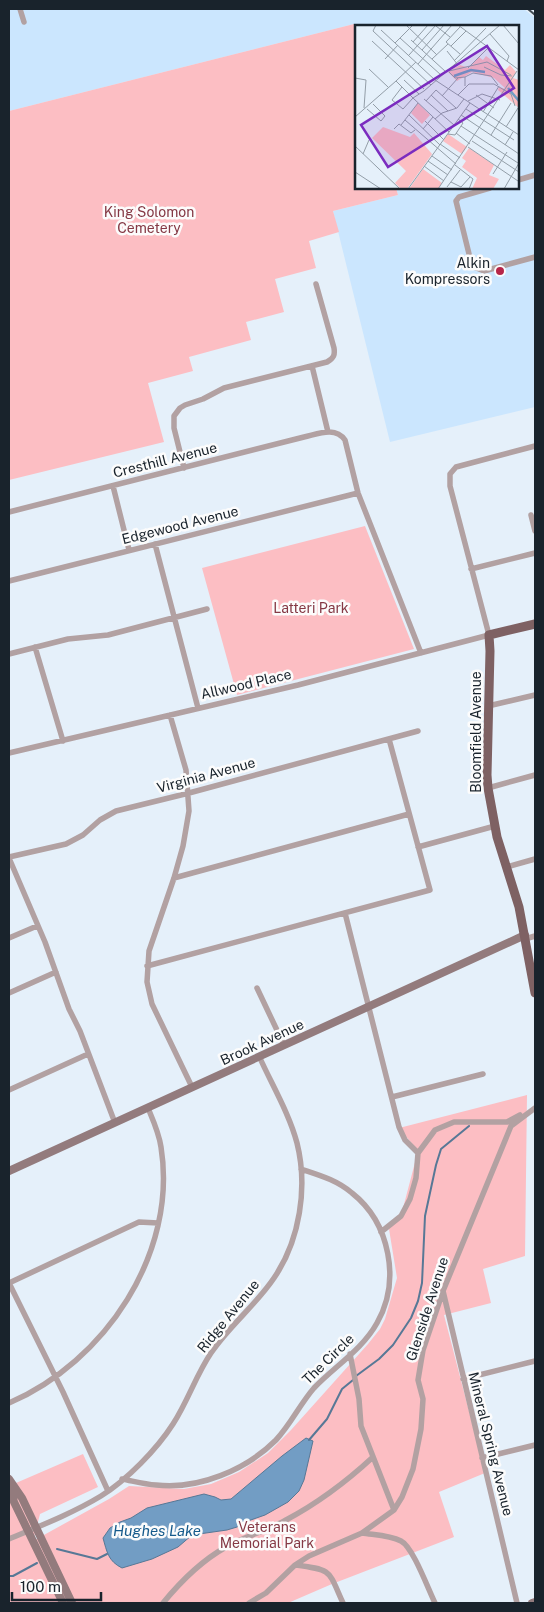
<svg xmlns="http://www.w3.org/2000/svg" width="544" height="1612" font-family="'Public Sans',sans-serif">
<rect width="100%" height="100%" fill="#e5f0fa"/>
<path fill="#cbe6fe" d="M9,9H524L535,18V407L390,442L333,211L398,195L396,188H518V26H356V34L354,24L9,111Z"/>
<path fill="#fcbec3" d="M354,24L356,34V188H396L398,195L333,211L339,232L309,241L316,268L275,279L284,312L246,322L251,340L189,357L193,371L148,383L164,442L9,480V111Z
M365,526L414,649L237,695L202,568Z
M527,1095L525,1256L483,1269L491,1303L444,1315L485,1473L439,1492L454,1537L332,1584L288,1603H9V1486L83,1454L98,1487L40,1514L33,1541L109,1499L129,1486L184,1489L211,1484L239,1472L268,1453L291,1430L368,1344L380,1329L385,1319L397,1278L389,1229L402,1212L418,1151L399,1128Z"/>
<path fill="#729dc4" stroke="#577896" d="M306,1438L313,1441L304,1480L299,1491L288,1502L265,1515L245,1522L237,1527L227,1530L192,1535L178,1547L152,1559L122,1568C108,1561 107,1552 103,1538L110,1528L120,1522L131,1518L147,1508L204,1494L215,1497L221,1500L231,1499L282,1456Z"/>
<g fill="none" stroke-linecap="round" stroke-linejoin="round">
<path stroke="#577896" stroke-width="2" d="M356,1376L379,1359L393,1345L411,1318L418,1301L422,1283L425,1216L436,1165L441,1149L469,1126
M309,1440L327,1419L342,1389L353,1380
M57,1549L97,1559L107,1554
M9,1576H13L37,1563"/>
<path stroke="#b2a1a2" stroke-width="5.5" d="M20,9L24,22
M518,180L535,175
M490,188L459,197L456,201L471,262L474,267L484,271L535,257
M312,366L328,432
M184,468L174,428V416L180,408L185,405L203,399L224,388L327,362C334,358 335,355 334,348L316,284
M113,486L129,550
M9,512L304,437C318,434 335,426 345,440L358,493L421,653
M531,515L535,531
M155,544L198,708
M471,569L535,553
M9,581L358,493
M35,647L63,741
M9,654L68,639L108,635L207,609
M488,706L535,695
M170,715L186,770L189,811L183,846L174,878L149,951L147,982L152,1004L192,1087
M9,753L298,685L489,635L450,486V474L456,467L535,446
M488,788L535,775
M418,847L495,826
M9,857L66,844L83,835L100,820L116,811L189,793L418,731
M9,858L45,942L69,1009L80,1031L115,1123
M507,867L535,859
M174,878L409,814
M345,913L399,1127L405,1140L418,1153
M9,938L37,926
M525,939L535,936
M147,966L430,890L389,739
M257,988L284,1045
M9,993L56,972
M9,1090L88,1054
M392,1097L483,1074
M381,1232L401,1216L410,1199L416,1178L418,1153L435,1130L454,1122H507L520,1115
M9,1283L63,1392L108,1491
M9,1283L139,1222L158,1223
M443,1291L517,1603
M350,1354L359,1399L361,1426L394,1510
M463,1379L535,1361
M9,1403C105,1362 178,1253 161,1147C159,1133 153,1120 148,1108
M482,1458L535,1445
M122,1479C133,1481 144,1484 156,1485C198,1490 246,1470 276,1440C291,1424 300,1404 314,1388C335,1366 362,1350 377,1323C401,1281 390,1223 352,1193C337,1180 319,1175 301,1169
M362,1533C374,1535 389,1535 401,1541C413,1547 428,1589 435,1603
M9,1539C40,1526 73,1513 101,1496C127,1480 157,1449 173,1424C188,1401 196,1375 211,1353C229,1326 256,1305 274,1278C300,1240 308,1187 297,1143C289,1113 272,1085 259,1056
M296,1565C333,1570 328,1570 343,1603
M163,1603C181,1581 201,1561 226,1547C245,1536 267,1531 286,1520C318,1503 346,1482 373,1457
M249,1603L266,1593L295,1565L309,1556L362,1533L394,1510L402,1497L413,1469L421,1429L423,1399L418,1380L423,1350L443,1291L511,1126L535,1108"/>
<path stroke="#937b7d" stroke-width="8" d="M9,1171L525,935
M9,1479L22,1498L72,1603
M10,1484L14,1502L63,1603
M532,1603L535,1602"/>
<path stroke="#7e6163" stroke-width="9" d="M535,624L489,635L490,651L487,775L488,788L497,837L519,907L535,993"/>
<path stroke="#414b54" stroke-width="2" stroke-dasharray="9 9" stroke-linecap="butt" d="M528,9L535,15"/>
</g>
<circle fill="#b62549" stroke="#fcfcfc" stroke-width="2" cx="500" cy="271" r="5"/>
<g text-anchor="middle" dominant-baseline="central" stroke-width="5" stroke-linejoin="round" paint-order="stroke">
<g font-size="14" fill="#853945" stroke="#fcfcfc">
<text x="149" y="212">King Solomon<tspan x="149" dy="16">Cemetery</tspan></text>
<text x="311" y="608">Latteri Park</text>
<text x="267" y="1527">Veterans<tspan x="267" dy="16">Memorial Park</tspan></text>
</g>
<g font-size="14" fill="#19232c" stroke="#fcfcfc" text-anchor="end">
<text x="490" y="263">Alkin<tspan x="490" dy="16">Kompressors</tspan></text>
</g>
<g font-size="14" fill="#19232c" stroke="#fcfcfc">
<text transform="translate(165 460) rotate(-14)">Cresthill Avenue</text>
<text transform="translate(180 525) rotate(-14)">Edgewood Avenue</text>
<text transform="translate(246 684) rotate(-13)">Allwood Place</text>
<text transform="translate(476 732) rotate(-90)">Bloomfield Avenue</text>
<text transform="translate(206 775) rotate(-15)">Virginia Avenue</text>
<text transform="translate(262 1042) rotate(-25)">Brook Avenue</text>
<text transform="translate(427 1309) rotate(-72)">Glenside Avenue</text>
<text transform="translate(228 1316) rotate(-51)">Ridge Avenue</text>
<text transform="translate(328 1359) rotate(-44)">The Circle</text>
<text transform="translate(491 1444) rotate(76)">Mineral Spring Avenue</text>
</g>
<g font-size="15" font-style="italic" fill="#165b8c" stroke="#fcfcfc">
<text x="157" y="1530">Hughes Lake</text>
</g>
</g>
<g transform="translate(355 25)">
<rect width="164" height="164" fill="#e5f0fa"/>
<path d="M131,31L150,45L155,40L161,47L158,53L164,55V83L143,65L144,62L151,64L139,53L117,47L102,56L93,47L105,40L114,43L124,32L128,35ZM63,78L75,90L67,99L56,88ZM28,102L55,112L59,108L77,129L52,164H46L40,158L51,146L17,113ZM93,109L112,122L107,129L88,116ZM114,123L139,140L134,150L144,154L138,164H117L122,153L107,142L111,136L107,133ZM68,144L87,158L83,164H54Z" fill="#fcbec3"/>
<path fill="none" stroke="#729dc4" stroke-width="2.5" d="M99,51L116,45L130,47M153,63L164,76"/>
<path fill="none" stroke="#939ea8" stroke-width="1" d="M21,0L18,6L76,60M51,0L82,30M103,0L164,45M148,0L164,19M81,1L95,12M105,2L91,17L105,29M26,5L80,55M135,9L154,31L152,36M45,13L86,50M56,15L91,47M17,16L69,64M58,17L73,0M40,18L58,0M96,21L111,6M67,25L89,0M92,26L103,40M54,30L81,0M30,34L43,20M77,34L93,19M99,36L131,3M63,39L97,0M129,42L146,50L157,51M113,43L133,23M14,44L33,62M94,46L132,37L156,50M94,47L100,53L110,52M0,53L11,55L9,83M49,55L64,69M80,55L164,110M41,56L61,37M110,61V52L118,48L136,51L143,60M47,62L37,75L48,84L58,73L94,107M76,70L93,86M103,70L114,59H139L156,69L160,81M121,70L139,83M87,71L103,53M69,74L99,100M71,76L81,65L101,83M113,76L127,69L145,75M12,84L26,96L30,91L18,79M111,84L159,115M128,87L144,61M54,90L85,120M106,90L164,129M0,92L41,56L58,73L69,66L145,0M80,94L87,88L102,83L109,74M50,95L101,139M70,96L89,115M46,100L63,78M106,101L163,138M151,102L163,83M39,104L44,99L56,108L60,105M68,104L78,92M101,108L115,119M93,109L100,110L108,98L103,94M136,110L156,78M117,116L164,147M85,119L105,133M150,120L158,107M0,121L45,164M113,122L163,156M8,129L14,115M77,131L97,145M73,136L93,150M100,140L118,154L114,164M69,141L89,156M0,147L26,164M138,149L152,127M96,157L106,162L115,152M92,162L105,145M53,164L115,78M83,164L162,46M149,164L164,138"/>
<path fill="#7b2cbf" fill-opacity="0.15" stroke="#7b2cbf" stroke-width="2.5" d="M132,21L159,63L33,142L6,100Z"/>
<rect width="164" height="164" fill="none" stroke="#19232c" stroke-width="2.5"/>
</g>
<rect width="544" height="1612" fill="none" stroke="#19232c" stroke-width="20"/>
<path d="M12 1592v8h89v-8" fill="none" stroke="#19232c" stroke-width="2.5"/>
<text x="20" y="1592" font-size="15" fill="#19232c" stroke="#fcfcfc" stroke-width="4" paint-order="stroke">100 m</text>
</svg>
